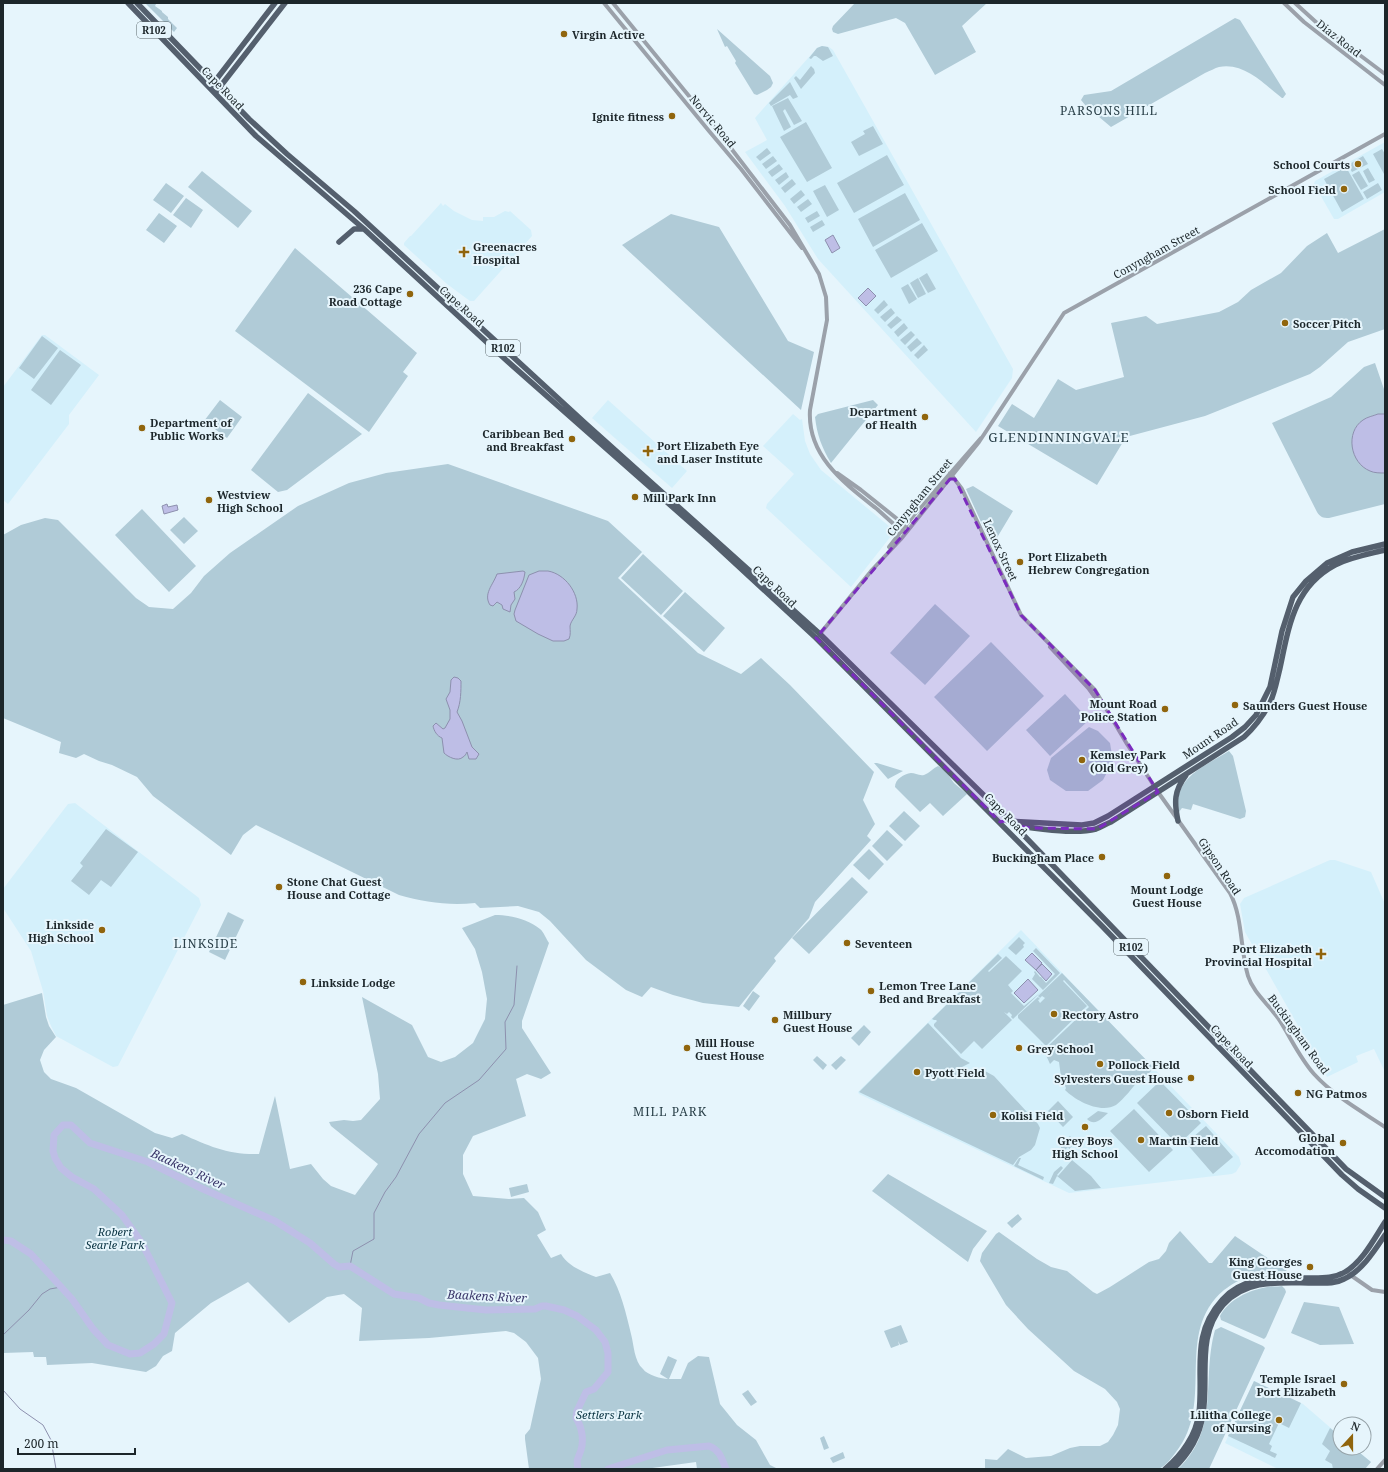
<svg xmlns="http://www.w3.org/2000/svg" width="1388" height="1472" font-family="'Noto Serif',serif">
<rect width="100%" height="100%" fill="#e6f5fc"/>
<path fill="#d4f0fb" d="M822,46L829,47L833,50L1013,369L1012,378L976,432L818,259L785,206L745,152L767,140L755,118L817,48Z
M1385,142V192L1338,219H1334L1314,184L1315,181Z
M441,203L443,206L445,204L454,211L472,220L483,221V217H494L505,211L509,212L510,211L531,230L532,236L474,301H470L447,284L404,245V243L410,236H411Z
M42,335H45L99,375L69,415V424L8,504L3,500V387Z
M608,400L687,471L672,488L592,418Z
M793,414L800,420L802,419L805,441L810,454L821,470L895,531L851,587L766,508L767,504L794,474L763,446Z
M75,803L199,898L201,905L118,1066L113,1067L56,1036L51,1026L47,1016L43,991L31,951L3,908V889L68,804Z
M1330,860H1335L1371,872L1385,904V1072L1374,1049L1356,1056L1358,1062L1327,1077L1245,932L1240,904L1244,898Z
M1021,930L1239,1157L1241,1164L1236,1172L1232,1174L1069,1193L859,1094L858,1092Z
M1254,1381L1303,1404L1340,1436V1448H1354L1371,1462L1365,1469H1278L1225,1443Z"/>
<path fill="#b0cbd7" d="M145,3H154L156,4L155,6L162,11V12L168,17V19L177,28L174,32Z
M855,3H987L962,26L976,52L935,75L905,23L896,18L838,34L833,32L832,29L833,26Z
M1235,18L1240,20L1286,94L1283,98H1282C1264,84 1244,62 1219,67C1215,68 1210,71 1205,73L1111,127L1086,106L1081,100L1084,95L1111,91Z
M717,29L770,76L773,83L771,87L767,90L757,95L754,94L735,63L736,61L727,46L725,47Z
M822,46L828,47L833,56L823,61L816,56H814L811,59L809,58L817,48Z
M811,66L814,69L815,73L801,89L794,78L796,76L800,80Z
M790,82L798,97L793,99L790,95L771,106L769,103Z
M788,98L802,121L794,125L785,109L783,111L791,127L784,131L772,106Z
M806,122L832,168L807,182L780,137Z
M873,126L883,144L859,156L851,142L865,134L863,131Z
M767,148L771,153L760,161L756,157Z
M1382,149L1385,154L1384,174L1373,154Z
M887,155L904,185L854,213L837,183Z
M773,156L777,161L766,169L762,164Z
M1363,156L1368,164L1352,172L1348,165Z
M779,164L783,169L772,177L768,172Z
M1346,167L1364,199L1342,212L1324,179Z
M1368,168L1375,180L1369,183L1363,171Z
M202,171L252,211L238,228L188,187Z
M1359,171L1368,186L1361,190L1352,175Z
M786,172L789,177L779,185L775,180Z
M792,179L796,184L785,193L781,188Z
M166,183L184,196L171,213L153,200Z
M1378,183L1382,190L1367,199L1363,192Z
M825,185L839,210L827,217L813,191Z
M801,190L805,195L794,204L790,199Z
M905,193L920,220L873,247L858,219Z
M186,198L203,210L191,228L173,215Z
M808,199L812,204L801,212L797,207Z
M817,211L820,216L808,223L805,218Z
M159,213L177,226L164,243L146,230Z
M671,214L719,227L788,341L814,352L801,410L622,245Z
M822,220L825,225L813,232L810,227Z
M922,223L938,251L891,278L875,250Z
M1385,229V329L1348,342L1320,367L1310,374L1205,416L1126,437L1097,485L998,426L1012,404L1034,418L1058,379L1076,390L1124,377L1111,323L1146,316L1157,324L1219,312L1238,302L1251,290L1281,273L1307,246L1327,233L1338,253Z
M295,248L417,353L403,372L408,376L369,432L235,331Z
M927,273L936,289L928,293L919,278Z
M918,278L926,294L918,298L910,283Z
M908,284L917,299L909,304L901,288Z
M884,300L888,305L878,314L874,310Z
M891,308L895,313L885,322L880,317Z
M897,316L902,320L891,329L887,325Z
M904,323L908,328L898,337L894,332Z
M911,331L915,335L905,345L900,340Z
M42,336L58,348L34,379L19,368Z
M917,338L922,343L911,352L907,347Z
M924,345L928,350L918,359L914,355Z
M60,350L81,365L51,405L31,390Z
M1375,363L1385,392V414C1373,413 1364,419 1356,427L1371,471L1385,473V504L1329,518C1323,518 1320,517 1317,512L1272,423L1331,397L1364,367Z
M308,393L362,434L287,490L278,492L251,470Z
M220,400L242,417L227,438L204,421Z
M873,400L878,405L831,463C822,448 817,435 815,417L818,414Z
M448,464L608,521L642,552L618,578L698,653L741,674L761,658L790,685L874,772L863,800L875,824L867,836L871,840L815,902L809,918L774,958L776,961L739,1007L703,1003L673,995L651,987L642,997L626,990L586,960L550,921L539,912L518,906L480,908L475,903C449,906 424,902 399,895L256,825L243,835L231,855L153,796L137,777L112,765L99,761L84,754L76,758L59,753L61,742L3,718V535L21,525L45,518L58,520L136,598L149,607L173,609L191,593L204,576L230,553L298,506L349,483L386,473Z
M973,486L1013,511L992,546L966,489Z
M142,509L196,566L169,592L115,535Z
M184,517L198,531L184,544L170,530Z
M643,554L683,591L661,615L621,578Z
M685,592L725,628L704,652L663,616Z
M935,604L970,636L925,685L890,653Z
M991,642L1044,696L987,751L934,697Z
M1065,694L1089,720L1050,756L1026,730Z
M1089,727L1098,731L1110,743L1113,761L1103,780L1088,791H1066L1050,780L1047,770L1051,758Z
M1229,751L1233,756L1246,811L1245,817L1240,819L1193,804L1191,810L1182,808L1179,812C1172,778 1205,766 1229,751Z
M874,763H877L903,771L888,779Z
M938,766C945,770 949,776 954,783C958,787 963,790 967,794L943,816L930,803L920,812L895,787C895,779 904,774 911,773C915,773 919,776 924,775C930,773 933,768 938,766Z
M904,811L920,826L905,841L889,826Z
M106,829L138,852L111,887L101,880L89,895L71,881L83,866L80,863Z
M887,830L903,845L887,861L872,846Z
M869,849L884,864L869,880L853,865Z
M852,877L868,892L809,954L792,938Z
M228,912L244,920L225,960L209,952Z
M495,915C510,915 528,919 540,929C544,932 546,939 549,943L522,1021V1028L551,1073L541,1079L527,1074L516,1079L526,1116L473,1136L463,1155V1174L473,1196L509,1199L524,1198L538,1212L546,1230L537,1235L551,1258L561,1254C568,1266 583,1272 596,1277L610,1273C621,1291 626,1313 631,1334C634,1345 634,1361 643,1369C647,1375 662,1379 668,1379L660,1374L668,1356L677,1360L669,1379H681L688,1363L698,1356L709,1357L720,1404L737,1425L756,1440L770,1465L778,1469H697L696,1462L645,1469H529L525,1439V1435L530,1429L541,1379L538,1358L526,1342L514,1333L506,1331L429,1338L359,1341L362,1308L344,1294L327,1297L289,1323L248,1282L211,1303L175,1333L172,1351L163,1356L156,1366L146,1372L92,1363L47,1365L46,1357H34L33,1352L3,1353V1005L42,993L46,1017L49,1026L56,1037L44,1050L40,1060L44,1072L51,1079L76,1088L155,1133L172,1138L182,1134C209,1146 228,1155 259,1154L275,1096L290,1169L311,1164L323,1179L331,1186L355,1195L378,1164L331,1126L329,1122L344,1120L353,1121L361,1120L380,1099L378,1074L362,997L412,1025L428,1057L441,1062L455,1057L473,1043L485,1019L487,999L482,972L475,949L462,928Z
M1019,937L1025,943L1023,945L1024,947L1016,955L1008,948Z
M1036,948L1060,973L1043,990L1032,979L1035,974L1034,972L1035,971L1040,977H1041L1046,983L1055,974L1033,951Z
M998,954L1002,958L988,971L989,972L1006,956L1007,957L1022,971L1008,985L1013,991L1011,993L1024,1006L1041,992L1013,1019L1011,1017L1012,1015L1009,1012L1007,1014L1004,1012L1012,1020L982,1049L974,1041L961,1054L934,1026V1024L937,1021L936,1020H934L932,1019Z
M1062,973L1154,1068L1141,1081L1139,1080C1132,1088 1125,1098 1116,1105C1101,1114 1076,1101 1065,1090L1066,1088L1061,1077L1059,1062L1054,1060L1050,1064L1041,1044L1046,1048L1089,1007L1064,980L1063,981L1087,1006L1046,1046L1018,1018V1015L1038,997L1040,999L1038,1000L1040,1003L1053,990L1045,998L1042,996L1040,998L1038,996Z
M753,991L760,996L749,1011L743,1006Z
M928,1023L961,1058L970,1063L960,1068L958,1072L959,1073L955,1077L957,1078L972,1069V1070L985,1071L994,1076L1038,1124L1040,1128L1035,1145L1031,1150L1019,1157L1013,1165L859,1092Z
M864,1025L871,1032L859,1046L851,1038Z
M817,1056L827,1065L823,1070L813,1060Z
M841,1056L846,1060L836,1070L831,1065Z
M1160,1081L1201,1123L1178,1145L1137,1103Z
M1058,1101L1073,1117L1063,1127L1048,1111Z
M1134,1109L1173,1150L1149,1172L1110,1131Z
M1098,1111L1108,1113C1102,1118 1095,1127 1087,1119Z
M1206,1126L1233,1157L1213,1174L1186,1143Z
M1070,1136L1073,1140L1076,1138L1078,1140L1070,1148V1150L1068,1147L1064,1151L1066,1154V1155L1061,1149V1144Z
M1019,1158H1021L1018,1165L1044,1177L1043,1180L1014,1166Z
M1072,1160L1091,1176L1101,1188L1075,1191L1057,1176L1053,1184L1049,1183L1054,1172L1061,1166L1063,1168L1057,1175L1058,1176Z
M888,1174L987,1231L973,1249L968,1262L872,1191Z
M527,1184L529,1192L511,1197L509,1188Z
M1018,1214L1022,1219L1012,1228L1007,1223Z
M1180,1231L1209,1263H1212L1235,1236L1293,1275C1281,1275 1268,1273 1257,1274C1247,1275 1232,1284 1224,1290C1173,1333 1216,1402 1176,1452C1171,1459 1166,1465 1159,1469H985V1459L997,1460L1008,1449L1026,1458L1051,1456L1070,1448L1080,1446H1100L1108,1442L1113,1435L1118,1425L1120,1409L1117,1402L1105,1389L1074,1371L1028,1329L1006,1305L980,1261L982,1253L996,1234L999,1232L1037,1259L1051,1267L1067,1271L1093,1292L1097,1294L1110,1287L1149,1262L1159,1259L1166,1251L1169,1243Z
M1282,1286L1285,1289L1286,1292L1266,1337L1264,1339L1221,1320L1220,1316C1228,1300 1249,1290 1267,1287C1271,1286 1277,1287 1282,1286Z
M1304,1302L1339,1307L1354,1344L1320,1345L1291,1333Z
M901,1325L908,1342L900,1345L898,1341L899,1345L891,1348L884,1331Z
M1221,1327L1263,1346L1265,1348L1209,1469H1178C1221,1428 1201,1380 1215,1330Z
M1254,1381L1301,1403L1289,1428L1279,1423L1269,1444L1272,1446L1270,1451L1277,1454L1275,1458L1228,1436Z
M748,1390L757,1402L751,1406L742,1394Z
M1330,1428L1340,1436V1448H1354L1371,1462L1365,1469H1333L1332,1464L1325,1460L1330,1451L1322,1444Z
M824,1436L829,1448L824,1450L820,1438Z
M843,1452L845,1458L833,1463L830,1458Z"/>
<path fill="#bebee6" stroke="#8d90ae" d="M833,235L840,248L832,253L825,240Z
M868,288L876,296L866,306L858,298Z
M1378,414H1385V473C1380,473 1374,473 1370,471C1350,463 1345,432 1363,420C1367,417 1373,416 1378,414Z
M167,504L168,507L177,505L178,510L164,514L162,506Z
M523,571L525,572C524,580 521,589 514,592L515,599L511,605L510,612L503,609L502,605L497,602L493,606L490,605C483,594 493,585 497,574Z
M539,571C542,571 545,571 548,571C565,574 579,593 577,609C577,616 571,620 570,626C570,631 571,634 569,639L564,641H553L538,634L516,621L514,614L515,610L529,575Z
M454,677L458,678L461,681C461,691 461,702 457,712L462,721L472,747L479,754L476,759H469L467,752C466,754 465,756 463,757C458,762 448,757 444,753L442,738C437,736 434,731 433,726L436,723L443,729L445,728L450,719V710L446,699L450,692L451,680Z
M1032,953L1042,963L1036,970L1025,960Z
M1042,964L1052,974L1046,981L1036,970Z
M1028,979L1038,990L1024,1003L1014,993Z"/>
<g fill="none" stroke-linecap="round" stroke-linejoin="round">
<path stroke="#8d90ae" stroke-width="1" d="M350,1266L353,1251L374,1239V1213L385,1192L396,1177L419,1134L445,1103L479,1080L506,1049L505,1022L514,1005L517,966
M3,1335L29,1310L42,1294L50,1289L61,1287
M3,1390L20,1409L43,1425L51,1440L56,1469"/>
<path stroke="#bebee6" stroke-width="7" d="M3,1240L11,1241L31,1254L72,1299L93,1329L108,1345L130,1354L140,1353L154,1344L164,1334L172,1303L142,1243L122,1215L94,1189L72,1177L61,1168L55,1158L53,1151L54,1135L63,1125H71L90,1143L148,1162L203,1189L275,1221L310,1243L334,1264L339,1267L350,1266L394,1294L419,1298L429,1303L439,1305L486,1310L535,1309L542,1306H546L564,1310L577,1316L596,1330L605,1342L608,1353V1372L594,1389L586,1392L577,1411L576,1418C582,1427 584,1440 581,1450C578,1459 576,1459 578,1469
M608,1469L667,1450L709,1446C720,1450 722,1459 726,1469"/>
<path stroke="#9ba1aa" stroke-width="4" d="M604,3L709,131L741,169L802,248
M613,3L720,134L790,225L819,274L826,297L827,320L810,410C807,456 844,483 877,509C886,517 895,526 905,533
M1284,3L1304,22L1385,85
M1295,3L1317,23L1385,74
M837,473L861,490L906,526
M950,473L962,489L1021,615L1095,690L1127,744L1158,792L1230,893C1243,918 1240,949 1248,976C1253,992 1268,1004 1278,1018C1290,1036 1299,1057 1314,1074C1334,1096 1361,1111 1385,1127
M889,547L914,515L981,438
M871,571L901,539L979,442L1064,313L1385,134
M819,635L872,570
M1050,647L1089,689L1102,707
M1349,1274L1372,1290L1385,1292
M1377,1469L1385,1460"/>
<path stroke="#545f6d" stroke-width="5.5" d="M128,3L256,136L364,229L506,360L711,541L816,638L1102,926L1342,1175L1358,1189L1385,1208
M137,3L249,119L287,154L354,211L585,423L820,634L1009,820L1254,1074L1346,1169L1385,1197
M212,85L275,3
M216,92L285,3
M339,242L354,229H364
M1008,821L1082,825L1094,823L1108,816L1232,737L1245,727L1256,715L1270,687L1282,631L1293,597L1306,581L1327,563L1352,552L1385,544
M1178,821C1174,802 1174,791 1186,775
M1015,826C1038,828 1074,835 1096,829C1101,827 1106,824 1111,822L1244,737C1255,727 1263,716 1270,703C1275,692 1277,680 1280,668C1289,626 1294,587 1335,565C1350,557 1369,554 1385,550
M1165,1469C1182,1455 1196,1435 1199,1413C1204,1371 1190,1335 1222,1300C1245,1273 1281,1279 1313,1278C1324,1278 1335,1278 1345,1272C1363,1261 1374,1239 1385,1222
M1173,1469C1189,1454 1200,1435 1203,1414C1209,1377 1196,1336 1223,1305C1247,1278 1282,1283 1314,1283C1324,1283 1335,1284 1344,1279C1362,1271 1375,1250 1385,1235"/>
</g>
<path fill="#7b2cbf" fill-opacity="0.2" stroke="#7b2cbf" stroke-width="3" stroke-dasharray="8 5" stroke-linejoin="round" d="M950,479H955L1021,615L1095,690L1158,792L1097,829L1032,828L1015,826L1009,820L1000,822L816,638Z"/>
<g fill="#90650d" stroke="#e6f5fc" stroke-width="1.5">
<circle cx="564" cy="34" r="4"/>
<circle cx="672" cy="116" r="4"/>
<circle cx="1358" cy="164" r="4"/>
<circle cx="1344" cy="189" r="4"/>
<path d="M462 246h4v4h4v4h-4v4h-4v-4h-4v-4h4z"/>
<circle cx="410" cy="294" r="4"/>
<circle cx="1285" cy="323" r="4"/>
<circle cx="925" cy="417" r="4"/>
<circle cx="142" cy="428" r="4"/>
<circle cx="572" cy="439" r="4"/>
<path d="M646 445h4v4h4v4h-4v4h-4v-4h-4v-4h4z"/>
<circle cx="635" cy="497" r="4"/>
<circle cx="209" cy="500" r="4"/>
<circle cx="1020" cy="562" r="4"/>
<circle cx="1235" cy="705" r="4"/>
<circle cx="1165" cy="709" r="4"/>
<circle cx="1082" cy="760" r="4"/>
<circle cx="1102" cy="857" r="4"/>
<circle cx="1167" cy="876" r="4"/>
<circle cx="279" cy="887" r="4"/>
<circle cx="102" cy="930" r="4"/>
<circle cx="847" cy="943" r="4"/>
<path d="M1319 948h4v4h4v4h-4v4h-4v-4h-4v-4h4z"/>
<circle cx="303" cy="982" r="4"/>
<circle cx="871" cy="991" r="4"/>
<circle cx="1054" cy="1014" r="4"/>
<circle cx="775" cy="1020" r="4"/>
<circle cx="687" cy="1048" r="4"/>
<circle cx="1019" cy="1048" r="4"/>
<circle cx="1100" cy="1064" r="4"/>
<circle cx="917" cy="1072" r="4"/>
<circle cx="1191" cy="1078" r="4"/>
<circle cx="1298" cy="1093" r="4"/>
<circle cx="1169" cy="1113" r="4"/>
<circle cx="993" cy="1115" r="4"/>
<circle cx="1085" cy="1127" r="4"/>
<circle cx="1141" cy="1140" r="4"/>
<circle cx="1343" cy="1143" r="4"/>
<circle cx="1310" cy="1267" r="4"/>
<circle cx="1344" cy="1384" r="4"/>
<circle cx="1279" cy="1420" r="4"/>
</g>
<g text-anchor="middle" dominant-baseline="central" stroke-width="4" stroke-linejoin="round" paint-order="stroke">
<g fill="#e6f5fc" stroke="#596469" stroke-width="1">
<rect x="137" y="22" width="34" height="16" rx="3"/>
<rect x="486" y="340" width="34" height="16" rx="3"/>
<rect x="1114" y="939" width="34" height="16" rx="3"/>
</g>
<g font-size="10" font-weight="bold" fill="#1c262a">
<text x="154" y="30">R102</text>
<text x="503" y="348">R102</text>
<text x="1131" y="947">R102</text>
</g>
<g font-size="11" font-weight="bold" fill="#1c262a" stroke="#e6f5fc" text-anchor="start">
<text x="572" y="34">Virgin Active</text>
<text x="664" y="116" text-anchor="end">Ignite fitness</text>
<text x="1350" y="164" text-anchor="end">School Courts</text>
<text x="1336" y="189" text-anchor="end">School Field</text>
<text x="473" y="246">Greenacres<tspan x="473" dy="13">Hospital</tspan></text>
<text x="402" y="288" text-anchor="end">236 Cape<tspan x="402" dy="13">Road Cottage</tspan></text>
<text x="1293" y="323">Soccer Pitch</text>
<text x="917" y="411" text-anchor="end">Department<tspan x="917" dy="13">of Health</tspan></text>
<text x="150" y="422">Department of<tspan x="150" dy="13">Public Works</tspan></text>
<text x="564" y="433" text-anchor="end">Caribbean Bed<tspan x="564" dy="13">and Breakfast</tspan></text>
<text x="657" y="445">Port Elizabeth Eye<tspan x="657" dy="13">and Laser Institute</tspan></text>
<text x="217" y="494">Westview<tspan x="217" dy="13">High School</tspan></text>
<text x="643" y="497">Mill Park Inn</text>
<text x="1028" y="556">Port Elizabeth<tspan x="1028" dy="13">Hebrew Congregation</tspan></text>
<text x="1157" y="703" text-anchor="end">Mount Road<tspan x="1157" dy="13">Police Station</tspan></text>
<text x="1243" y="705">Saunders Guest House</text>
<text x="1090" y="754">Kemsley Park<tspan x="1090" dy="13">(Old Grey)</tspan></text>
<text x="1094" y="857" text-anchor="end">Buckingham Place</text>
<text x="287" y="881">Stone Chat Guest<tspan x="287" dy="13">House and Cottage</tspan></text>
<text x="1167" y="889" text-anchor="middle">Mount Lodge<tspan x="1167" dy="13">Guest House</tspan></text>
<text x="94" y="924" text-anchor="end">Linkside<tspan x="94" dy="13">High School</tspan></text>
<text x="855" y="943">Seventeen</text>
<text x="1312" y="948" text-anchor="end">Port Elizabeth<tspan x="1312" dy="13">Provincial Hospital</tspan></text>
<text x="311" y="982">Linkside Lodge</text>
<text x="879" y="985">Lemon Tree Lane<tspan x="879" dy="13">Bed and Breakfast</tspan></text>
<text x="783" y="1014">Millbury<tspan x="783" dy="13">Guest House</tspan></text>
<text x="1062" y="1014">Rectory Astro</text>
<text x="695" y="1042">Mill House<tspan x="695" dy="13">Guest House</tspan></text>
<text x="1027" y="1048">Grey School</text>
<text x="1108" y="1064">Pollock Field</text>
<text x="925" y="1072">Pyott Field</text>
<text x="1183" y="1078" text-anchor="end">Sylvesters Guest House</text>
<text x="1306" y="1093">NG Patmos</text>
<text x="1177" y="1113">Osborn Field</text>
<text x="1001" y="1115">Kolisi Field</text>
<text x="1335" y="1137" text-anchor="end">Global<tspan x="1335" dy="13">Accomodation</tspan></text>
<text x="1085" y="1140" text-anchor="middle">Grey Boys<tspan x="1085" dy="13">High School</tspan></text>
<text x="1149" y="1140">Martin Field</text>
<text x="1302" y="1261" text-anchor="end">King Georges<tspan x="1302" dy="13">Guest House</tspan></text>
<text x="1336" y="1378" text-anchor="end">Temple Israel<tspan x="1336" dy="13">Port Elizabeth</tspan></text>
<text x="1271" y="1414" text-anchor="end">Lilitha College<tspan x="1271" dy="13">of Nursing</tspan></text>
</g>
<g font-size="11" fill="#1c262a" stroke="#e6f5fc">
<text transform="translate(1339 38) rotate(38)">Diaz Road</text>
<text transform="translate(223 88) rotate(46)">Cape Road</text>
<text transform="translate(713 121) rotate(50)">Norvic Road</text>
<text transform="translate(1156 252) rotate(-29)">Conyngham Street</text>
<text transform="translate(462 306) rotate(42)">Cape Road</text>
<text transform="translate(919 497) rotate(-51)">Conyngham Street</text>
<text transform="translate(1001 550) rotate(65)">Lenox Street</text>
<text transform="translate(775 586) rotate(43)">Cape Road</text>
<text transform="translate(1210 738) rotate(-34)">Mount Road</text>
<text transform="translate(1006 814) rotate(45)">Cape Road</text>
<text transform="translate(1220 866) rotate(56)">Gipson Road</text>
<text transform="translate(1299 1034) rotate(54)">Buckingham Road</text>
<text transform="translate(1232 1046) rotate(46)">Cape Road</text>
</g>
<g font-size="11" font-style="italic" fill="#093342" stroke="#e6f5fc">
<text x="115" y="1231">Robert<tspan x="115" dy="13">Searle Park</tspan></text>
<text x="609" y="1414">Settlers Park</text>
</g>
<g font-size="12" letter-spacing="1" fill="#2a4049" stroke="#e6f5fc">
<text x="1109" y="110">PARSONS HILL</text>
<text x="206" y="943">LINKSIDE</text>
<text x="670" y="1111">MILL PARK</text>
</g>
<g font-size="12" font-style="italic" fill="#3b376a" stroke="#e6f5fc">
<text transform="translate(188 1169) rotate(25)">Baakens River</text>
<text transform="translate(487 1296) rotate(3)">Baakens River</text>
</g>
<g font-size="13" letter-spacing="1" fill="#2a4049" stroke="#e6f5fc">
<text x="1059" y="437">GLENDINNINGVALE</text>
</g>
</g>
<rect width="1388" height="1472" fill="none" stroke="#1c262a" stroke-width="8"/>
<g transform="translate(1352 1436) rotate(21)"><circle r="19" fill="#e6f5fc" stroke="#95a2a8"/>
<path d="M0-3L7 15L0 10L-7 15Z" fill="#90650d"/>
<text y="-6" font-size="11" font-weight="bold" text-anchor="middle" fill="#1c262a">N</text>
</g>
<path d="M18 1448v6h117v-6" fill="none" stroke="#1c262a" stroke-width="2"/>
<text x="24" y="1448" font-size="12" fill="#1c262a" stroke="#e6f5fc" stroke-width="3" paint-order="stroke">200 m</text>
</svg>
